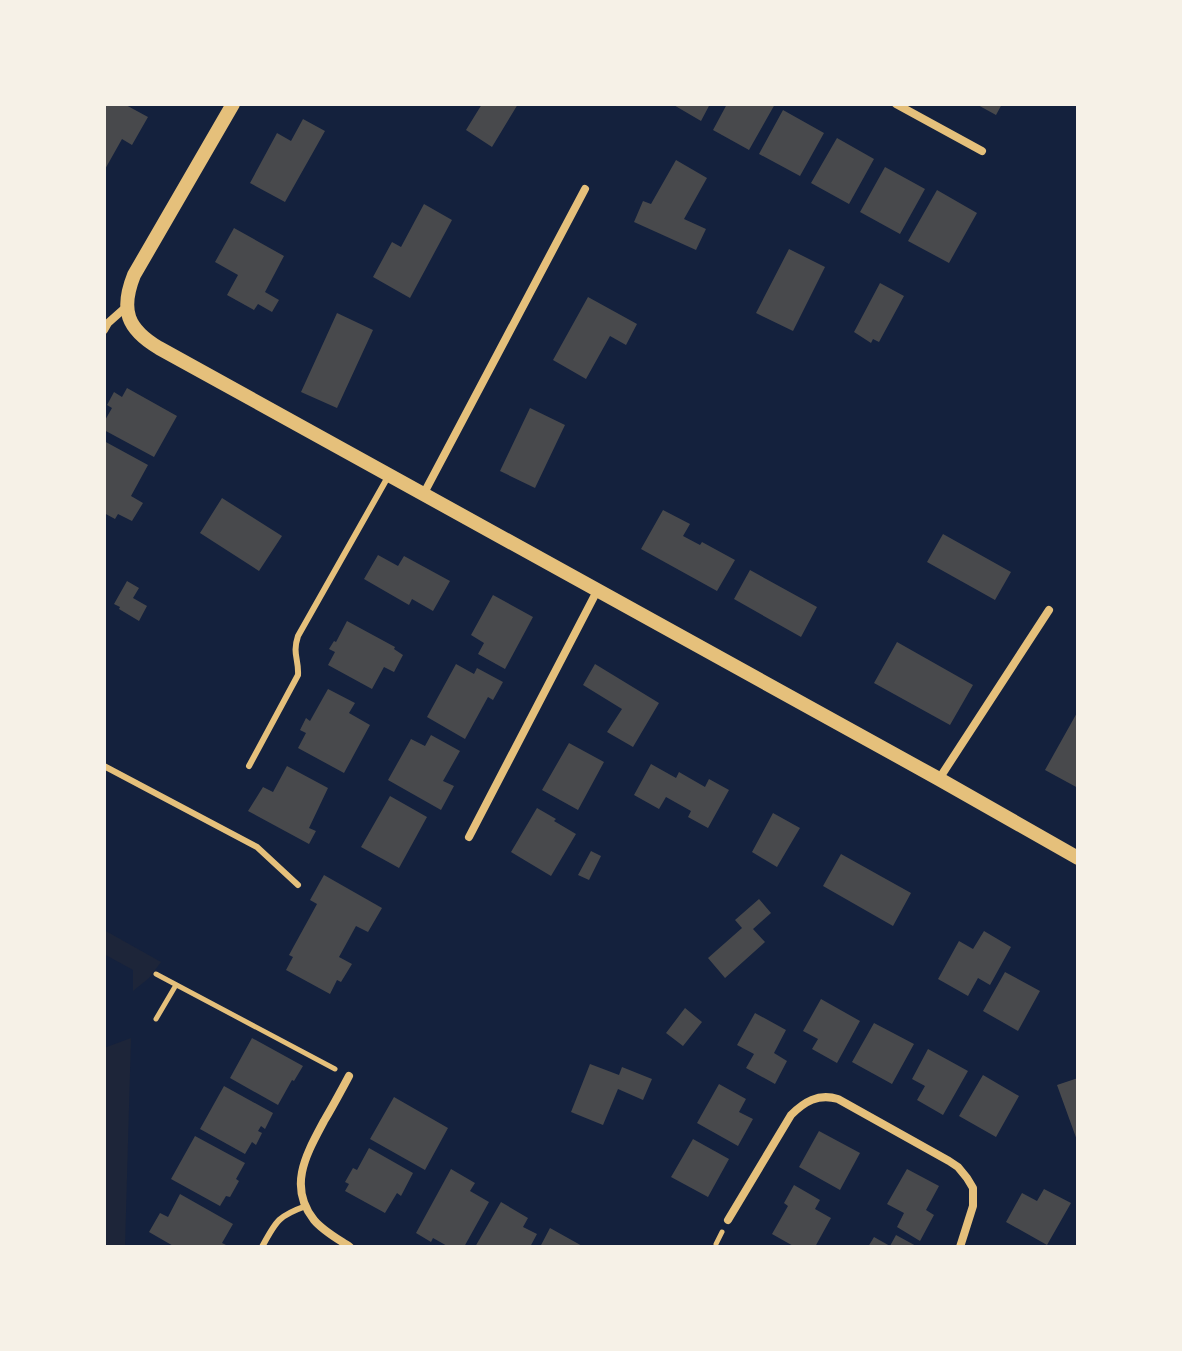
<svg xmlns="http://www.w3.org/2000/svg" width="1182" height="1351" font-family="'Roboto Condensed',sans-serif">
<rect width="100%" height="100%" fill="#14213d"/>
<path fill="#1d2539" d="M104,930L161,962L149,978L133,991V970L104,954Z
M131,1038L125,1247H104V1048Z"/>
<path fill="#48494c" d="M104,104H124L148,117L132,145L122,139L104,171Z
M482,104H518L492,147L466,130Z
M672,104H710L701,121Z
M727,104H775L749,150L713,130Z
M976,104H1002L996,115Z
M783,110L824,133L800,176L759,154Z
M303,119L325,131L285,202L250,183L277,133L291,141Z
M837,138L874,159L849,204L811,183Z
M676,160L707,178L684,219L706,229L696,250L634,222L643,201L651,204Z
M885,167L925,189L900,234L860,212Z
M937,190L977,213L949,263L908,241Z
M424,204L452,220L410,298L373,277L392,242L401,247Z
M234,228L284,256L265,292L279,300L272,312L258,304L254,310L227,295L238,275L215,262Z
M789,249L825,267L793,331L756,313Z
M880,283L904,296L879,342L873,339L871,343L854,332Z
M588,297L637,324L626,345L610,336L586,379L553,360Z
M337,313L373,330L337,408L301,392Z
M127,388L177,416L154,457L104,430V422L112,408L107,405L114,392L122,397Z
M530,408L565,425L535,488L500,471Z
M104,441L148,465L131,496L143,503L132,521L118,514L115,519L104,513Z
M222,498L282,536L259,571L200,533Z
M663,510L690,524L683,536L700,545L702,542L735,560L717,591L641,549Z
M943,534L1011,572L995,600L927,562Z
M378,555L398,566L404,556L450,581L433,611L412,599L409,605L364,579Z
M750,570L817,607L801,637L734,599Z
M127,581L139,588L133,598L147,606L139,621L119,609L120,607L114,604Z
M493,595L533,617L505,669L478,654L484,643L471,635Z
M347,621L395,647L394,649L403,655L394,672L384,667L372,689L328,665L335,652L329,649L334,641L336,642Z
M897,642L973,685L950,725L874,683Z
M456,664L474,674L477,668L503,682L493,700L488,697L465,739L427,717Z
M595,664L659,703L633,747L607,732L622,709L583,685Z
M328,689L355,703L349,713L370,725L344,773L298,748L306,733L300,730L306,718L310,721Z
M1078,711V788L1045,770Z
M431,735L460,751L443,781L454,786L441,810L388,780L411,739L425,746Z
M569,743L604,762L578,810L542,790Z
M651,764L676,778L679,772L705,787L709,779L729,790L708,828L688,817L691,811L666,797L659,809L634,795Z
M287,766L328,788L309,828L316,831L309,844L248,811L263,787L273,792Z
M390,796L427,817L399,868L361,847Z
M537,808L556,819L554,821L576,834L551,876L511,852Z
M773,813L800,828L777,867L752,852Z
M591,851L601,856L589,880L578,875Z
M841,854L911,893L893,926L823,886Z
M324,875L382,908L368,932L356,926L339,957L352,964L341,982L337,980L330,994L286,970L293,957L289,955L317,904L310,900Z
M759,899L771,913L753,929L765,942L725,978L708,958L742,928L735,920Z
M984,931L1011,947L990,985L978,978L968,996L938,979L959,941L973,949Z
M1005,972L1040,991L1018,1031L983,1011Z
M821,999L860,1021L837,1063L812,1049L818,1039L803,1031Z
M685,1008L702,1022L683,1046L666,1033Z
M755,1013L786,1030L774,1053L787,1061L775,1084L746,1068L754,1054L737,1045Z
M874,1023L914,1044L892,1084L852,1062Z
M252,1038L303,1066L294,1081L292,1080L278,1105L230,1078Z
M928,1049L968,1071L943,1115L917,1100L925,1086L912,1079Z
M590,1064L619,1075L622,1067L652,1079L643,1100L618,1089L603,1125L571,1112Z
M983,1075L1019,1096L996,1137L959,1116Z
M1078,1078V1143L1057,1085Z
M719,1084L746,1099L739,1112L753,1119L738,1146L697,1123Z
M224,1086L273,1113L265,1129L261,1126L258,1131L262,1133L256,1145L252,1142L245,1154L200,1129Z
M394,1097L448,1128L425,1170L370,1139Z
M819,1131L860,1153L840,1190L799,1167Z
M195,1136L245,1163L236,1179L239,1181L230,1197L226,1196L220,1206L171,1179Z
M693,1139L729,1159L708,1197L671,1177Z
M369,1148L413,1173L401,1196L397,1193L385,1213L345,1191L349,1184L345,1182L353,1168L357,1170Z
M451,1169L475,1183L470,1191L489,1202L464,1247H449L433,1238L431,1242L416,1233Z
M907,1169L939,1186L926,1210L934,1215L920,1241L897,1227L904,1213L887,1204Z
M794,1185L820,1200L815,1209L831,1218L815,1247H795L772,1234L788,1206L784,1203Z
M1044,1189L1071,1203L1047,1245L1006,1222L1022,1193L1037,1201Z
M180,1194L233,1224L222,1243L230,1247H175L149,1232L160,1213L168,1217Z
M501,1202L528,1218L523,1227L537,1234L530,1247H475Z
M550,1228L584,1247H540Z
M896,1235L918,1247H868L874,1237L890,1246Z"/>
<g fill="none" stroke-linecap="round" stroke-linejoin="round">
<path stroke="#e5c07b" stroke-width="5" d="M156,974L335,1069
M156,1019L176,985
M716,1244L722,1232"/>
<path stroke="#e5c07b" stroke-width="6" d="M104,766L257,847L298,885
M249,766L298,675C299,659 292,654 298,636L389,475
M262,1247C276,1221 278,1216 306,1206"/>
<path stroke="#e5c07b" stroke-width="8" d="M896,104L982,151
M104,330L108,323L126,307
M423,495L585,189
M939,779L1049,610
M469,837L597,591
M349,1076C341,1091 333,1106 324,1121C307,1153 287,1186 314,1220C323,1231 338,1239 350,1247
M728,1220L791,1115C804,1102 818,1093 838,1099L949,1161L958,1167L967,1178L973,1188V1206L960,1247"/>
<path stroke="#e5c07b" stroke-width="14" d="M233,104L134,275C120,310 127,329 159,348L939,779L1078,858"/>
</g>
<rect width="1182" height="1351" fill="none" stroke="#f6f1e7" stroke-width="212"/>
</svg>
